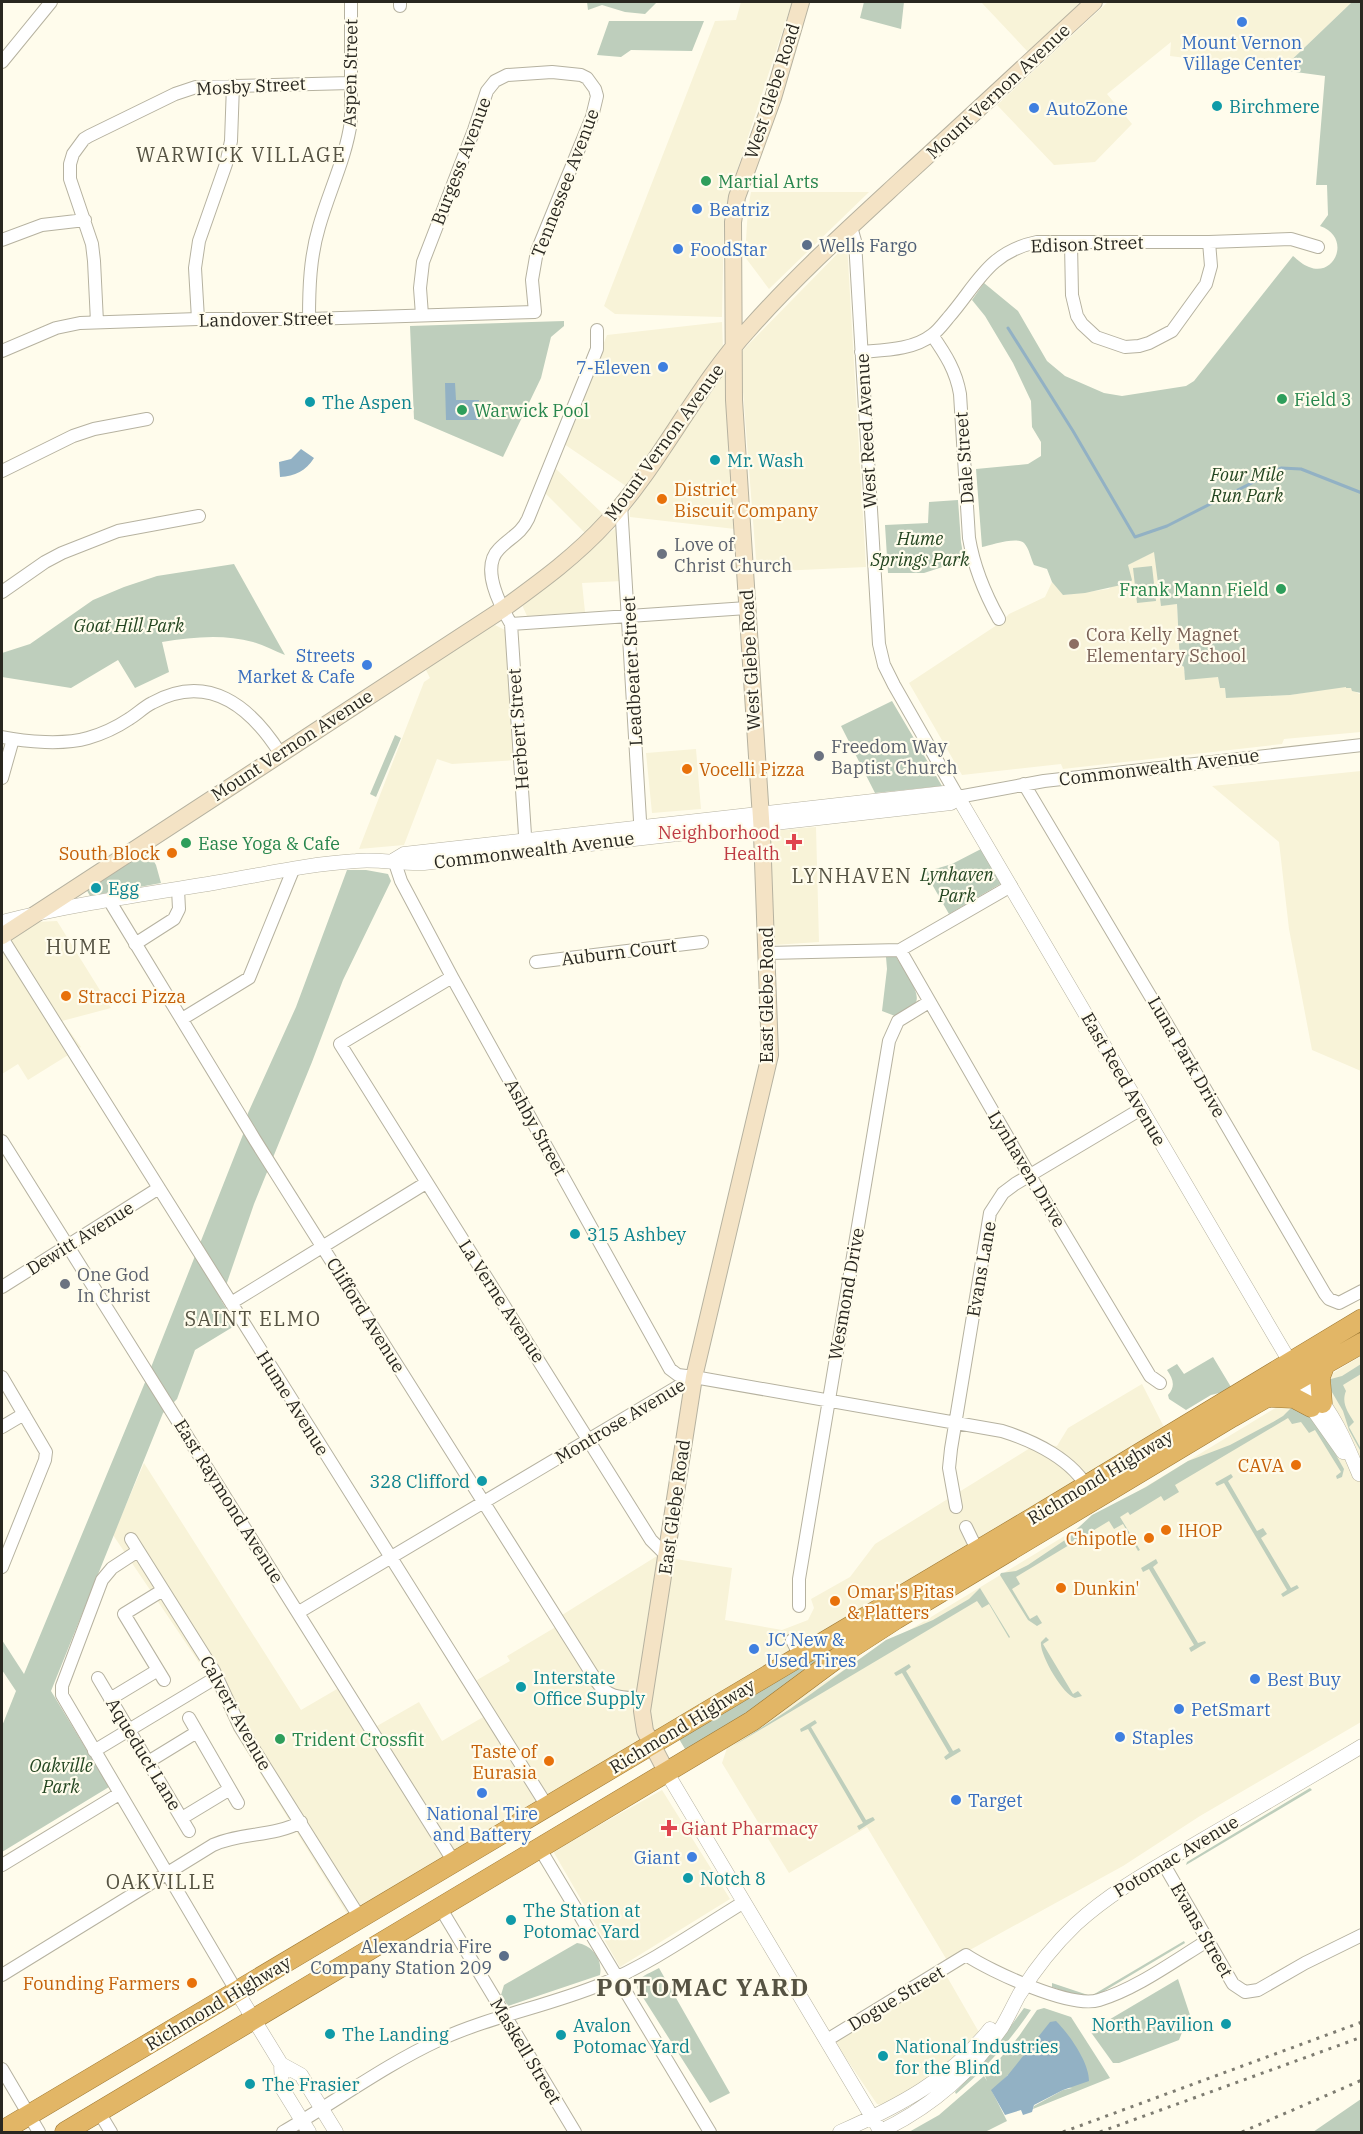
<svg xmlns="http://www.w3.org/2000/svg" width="1363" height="2134" font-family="'IBM Plex Serif',serif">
<rect width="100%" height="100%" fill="#fffcec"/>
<path fill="#f8f3d8" d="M741,2H792L727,201L724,219L722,317L615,314L604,306L715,21L736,20Z
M981,2H1082L1028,52Z
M1108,2H1352L1281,70L1170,56L1171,42L1107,94L1132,124L1095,162L1054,165L997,105Z
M751,192H869L769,289L745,257L748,208Z
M847,244L866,567L757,572L740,353Z
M722,322L723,349L626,486L564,444L607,335Z
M725,372L735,529L630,517V510Z
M555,468L603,514L585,533L545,493Z
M618,526L622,581L582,583L585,612L527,616L522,605Z
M1155,551L1161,605L1177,604L1180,664L1184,667V672L1218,676L1220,687H1225L1226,697L1290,695L1346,686L1351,688L1359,694L1361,693V732L1284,739L1282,744L1063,769L1061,764L962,775L909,683L1000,623L1009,614L1045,597L1052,582L1064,595L1109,589L1128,565Z
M495,625L507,631L516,760L452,764L437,759L404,845L359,849L424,682L430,678L425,668L480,630Z
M696,749L701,809L652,813L646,753Z
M1361,771H1362L1361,1071L1312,1050L1289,929L1279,842L1212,786Z
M816,827L819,942L773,945L770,831Z
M57,921L111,1008L62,1021L81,1047L28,1080L18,1064L2,1074V945L37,922Z
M1361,1356V1722L1200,1816L1123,1866L948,1962L867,1827L789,1873L722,1763L730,1739Z
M1142,1384L1166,1431L348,1915L234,1731L212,1683L196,1658L113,1535L144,1463L301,1710L337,1689L377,1726L419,1702L442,1741L485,1716L477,1680L510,1661L507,1656L554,1628L562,1615L657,1556L732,1568L725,1620L782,1630L808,1620L814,1608L811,1599L850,1577L875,1544L1030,1448L1046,1445L1057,1446L1068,1428Z
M662,1790L730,1899L620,1967L553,1851Z
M946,1975L980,2034L925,2082L882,2105L877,2104L839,2048L836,2040Z"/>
<path fill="#becebc" d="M587,2H657L645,14L625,12L602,5L588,10Z
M864,2H904L901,29L860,18Z
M1352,2H1362L1361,693L1352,691L1351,688H1346V687L1290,695L1226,698L1225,688H1220L1218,677L1185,680L1184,667L1180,664L1177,604L1161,606L1154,552L1128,565L1132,580L1130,583L1085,593L1063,595L1052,582L1047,569L1034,565C1031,559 1029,548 1024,543C1018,536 990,545 982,547L976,469L1028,464L1041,456V442L1032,427L1031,401L1013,363L985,316L972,300L984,283L1018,311L1047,361L1065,376L1104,393L1122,396L1186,386L1194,381L1293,256C1298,260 1303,265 1309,267C1335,278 1352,237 1320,226L1328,215L1327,185H1316L1325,76L1281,70Z
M609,21H704L692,51L631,50L621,57L597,55Z
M564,321V326L551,337L541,378L503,457L414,419L410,326Z
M958,500L961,542L964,560L924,573H888L885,525L928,523L929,502Z
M234,564L285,655C274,651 264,645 253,642C224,634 192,637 162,642L169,672L135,688L118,660L71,688L2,677V653L30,644L93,600L124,587L157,576Z
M1152,566L1156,601L1137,603L1133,568Z
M892,701L942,786L875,793L841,726Z
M395,735L401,738L376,797L370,794Z
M146,848L156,865L161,883L90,896L85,887Z
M981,849L1002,883L949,914L925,872L952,864Z
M347,870H366L388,874L391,881L343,980L312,1062L254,1204L221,1300L236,1325L195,1350L177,1399L163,1413L51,1691L109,1787L2,1852V1726L16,1691L2,1670V1640L24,1674L146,1380L244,1132L248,1113L296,1007Z
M886,957H896C902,967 921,992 916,1002C912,1008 901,1012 895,1016L882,1011L887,969Z
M1213,1357L1231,1387L1227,1391L1211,1395L1186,1410L1169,1399L1168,1395C1176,1386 1173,1379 1167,1370L1177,1364L1184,1374Z
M1361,1364V1374L1343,1385L1346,1391C1341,1403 1348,1412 1354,1422L1349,1427L1361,1449V1452L1349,1430L1343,1411L1329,1387L1327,1380L1342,1376Z
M1296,1403C1316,1417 1332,1448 1344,1469L1342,1477L1337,1479L1336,1476L1341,1472L1315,1430L1309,1433L1301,1422L1292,1424L1288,1418L1175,1485L1179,1492L1164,1501L1161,1496L1130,1515L1128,1512L1120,1517L1140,1550L1138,1551L1123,1524L1114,1529L1109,1521L1016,1577L1020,1584L1012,1589L1030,1619L1037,1615L1042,1623L1037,1626L1028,1620L1000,1575L1001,1573L1016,1571L1028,1565L1065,1540L1092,1515L1146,1487L1188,1461L1230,1445L1273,1422L1283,1416Z
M1231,1474L1233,1477L1228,1481L1257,1531L1263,1528L1267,1534L1261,1538L1291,1588L1297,1585L1299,1588L1283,1597L1281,1594L1287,1590L1224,1483L1217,1486L1215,1483Z
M1156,1559L1158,1563L1153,1567L1198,1643L1205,1641L1206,1643L1191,1652L1189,1648L1194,1645L1149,1569L1143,1572L1141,1568Z
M944,1575L688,1754L679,1739Z
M980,1588L1010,1637L1009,1638L989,1604L982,1608L977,1601L733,1746L790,1709L886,1640L933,1620L969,1599Z
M1046,1637L1049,1640L1043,1644L1073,1694L1078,1691L1082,1696L1075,1698C1063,1695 1039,1654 1041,1642Z
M909,1664L911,1667L906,1671L953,1751L959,1748L961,1751L946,1760L944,1757L949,1753L902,1673L896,1676L894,1673Z
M815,1720L817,1723L811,1727L866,1820L873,1817L875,1820L859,1830L857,1826L863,1823L808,1729L801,1732L800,1729Z
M1310,1788L1312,1790L1186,1865L1187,1862Z
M1184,1941L1185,1943L1101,1993C1083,2000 1069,1993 1052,1987V1983L1091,1996Z
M577,1943C592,1945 603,1959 600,1975L508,2006L501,1995L504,1985Z
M659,1968L730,2093L710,2103L637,1988C637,1976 649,1974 659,1968Z
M1178,1979L1193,2024L1183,2030L1179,2040L1119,2063H1113L1090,2031Z
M1024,2008L1031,2010C1009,2042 985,2069 956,2094L955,2092L989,2056Z
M1044,2008L1071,2017L1110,2078L1033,2109L1034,2106L1063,2090L1072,2088L1008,2075L992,2091L1007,2121L985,2132H909L939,2115L984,2076L987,2081L985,2076L1019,2036L1037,2010Z
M1361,2099V2132H1313Z"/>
<path fill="#92b1c4" d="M445,383H455L456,400H479V420H446Z
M301,449L314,458C306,471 295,476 280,477L279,462L291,459Z
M1056,2021C1069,2034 1089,2062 1089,2081L1063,2090L1034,2105L1032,2112L1023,2115L1021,2110L1005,2115L991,2090L1008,2075L1050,2022Z"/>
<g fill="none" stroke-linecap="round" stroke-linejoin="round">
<path stroke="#92b1c4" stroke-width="3" d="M1008,328L1073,431L1135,537L1167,526L1281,468L1301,469L1362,493"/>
<defs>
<path id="minor" d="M400,2V6
M2,62L51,2
M851,227L855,241L879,644L884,665L894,685L958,797L1044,781L1362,745
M2,240L42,225L85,220
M1071,243L1072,295L1077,316L1082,324L1096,337L1125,347L1139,346L1149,343L1172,331L1206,284L1211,266L1209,242
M198,319L195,268L199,241L226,164L231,141L233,85
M309,319C309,288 310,257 319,227C329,191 346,158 351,121V2
M97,322L94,261L92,244L70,179V164L73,154L84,139L89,136L175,94L196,87L351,83
M932,335C946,355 956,371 960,394L969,538C974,568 984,592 999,619
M2,351L56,328L80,323L198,319H309L535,312L532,280L537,251L592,117L597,96L595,89L587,78L581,75L552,72L507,75L495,81L487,91L474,130L423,262L420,288L422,315
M861,352C884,350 913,350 932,335C938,331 943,324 948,318C977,285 988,252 1037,242H1209L1291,239L1318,247
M2,471L73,436L94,429L147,419
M621,504L641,837
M2,592L45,562L62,553L118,531L199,516
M511,624L747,608
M2,737C26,742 64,745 88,738C102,734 117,727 129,719C137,714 144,707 152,703C208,672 250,706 280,753
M2,778L13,739
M1024,784L1186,1056L1325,1294L1329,1299L1339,1303L1362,1291
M526,850L511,624C500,605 480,568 499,549C509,538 521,534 528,519L597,349V330
M394,860L401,881L452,977L670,1369L678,1375L694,1377
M109,900L255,1140L597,1682C609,1700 625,1697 645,1699
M2,938L547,1806
M135,944L174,919L179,909L178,889
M900,950L1030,1176L1150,1376L1160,1383
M767,953L900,950L1011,886
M536,962L702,942
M452,977L340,1044L651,1540L667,1556
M182,1019L249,978L293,870
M2,1141L454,1862
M2,1287L159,1188
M231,1303L426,1183
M2,1377L46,1452L45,1460L2,1567
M2,1427L24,1414
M956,1507L949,1468L951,1449L990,1213L1003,1193L1015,1184L1141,1109
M966,1527L980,1556
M131,1539L214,1671L240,1727L360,1918
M138,1551L112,1568L102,1580L62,1686V1695L237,1992
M163,1590L124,1614L164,1680
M799,1606V1579L889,1041L898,1021L929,1002
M299,1612L694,1377L1002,1431C1034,1441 1074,1460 1089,1491
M792,1640L800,1656
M98,1678L189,1831
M110,1699L158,1670
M189,1718L238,1803
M94,1751L217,1677
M148,1762L197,1732
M182,1818L230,1789
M540,1849L710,2132
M1163,1863L1233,1984L1245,1992L1258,1990L1305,1963L1362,1935
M2,1865L119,1794
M441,1909L575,2132
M2,1975L213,1845C242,1832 273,1837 301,1822
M827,2040L966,1955C990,1971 1071,2009 1099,2000C1136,1989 1174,1961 1207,1941
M2,2069L39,2132
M99,2112L111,2132
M283,2132C335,2102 385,2065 439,2040C491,2016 549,2006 602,1984C652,1963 698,1930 744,1902"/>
<path id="tertiary" d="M958,797L1290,1362
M394,860L404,854L944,793L958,797
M2,922C69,905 139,895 208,884C257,876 306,864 356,861C380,859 400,864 424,863L951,803L958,797
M1298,1379C1305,1387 1314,1393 1322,1402C1338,1423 1349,1450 1359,1474
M1307,1401L1343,1452
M667,1773L881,2132
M237,1992L281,2064L282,2088L309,2132
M281,2064L301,2075L336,2132
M840,2132C897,2107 951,2079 990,2029
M879,2132C930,2108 970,2074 1002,2027C1008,2017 1013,2006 1019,1995C1035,1969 1054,1945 1076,1924C1112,1891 1155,1868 1197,1843C1252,1811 1307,1779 1362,1746"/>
<path id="secondary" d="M2,936L503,609C540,582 576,556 607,522C661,463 695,388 749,329C796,276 849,228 901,180C966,121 1030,61 1094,2
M667,1773L645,1731L642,1711L694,1377L770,1055L762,834L734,400L733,222L737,197L773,98L801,2"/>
<path id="trunk" d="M1267,1397L1294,1398L1311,1407
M1322,1403L1320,1377L1325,1364
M2,2131L1034,1517L1362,1319
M65,2132L752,1721L848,1650L896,1619L1232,1417L1362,1343"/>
</defs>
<use href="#minor" stroke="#b6b2a0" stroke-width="14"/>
<use href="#tertiary" stroke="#b6b2a0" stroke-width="15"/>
<use href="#secondary" stroke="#b6b2a0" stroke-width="18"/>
<use href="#trunk" stroke="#9d7834" stroke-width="21"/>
<use href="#minor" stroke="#fff" stroke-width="12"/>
<use href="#tertiary" stroke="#fff" stroke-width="14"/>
<use href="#secondary" stroke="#f4e3c5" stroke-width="16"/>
<use href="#trunk" stroke="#e2b666" stroke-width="20"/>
<path stroke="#7e7c71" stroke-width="3" stroke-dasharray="3 6" stroke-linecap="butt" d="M1063,2132L1362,2022
M1100,2132L1362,2037
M1242,2132L1362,2080"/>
</g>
<g fill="#3f7fe0" stroke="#fffcec" stroke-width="2">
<circle cx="1242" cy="22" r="6"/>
<circle cx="1034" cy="108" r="6"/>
<circle cx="697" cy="209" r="6"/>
<circle cx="678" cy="249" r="6"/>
<circle cx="663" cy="367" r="6"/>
<circle cx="367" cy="665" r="6"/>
<circle cx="754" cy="1649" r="6"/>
<circle cx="1255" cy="1679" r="6"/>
<circle cx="1179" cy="1709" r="6"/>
<circle cx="1120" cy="1737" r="6"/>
<circle cx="482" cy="1793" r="6"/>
<circle cx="956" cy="1800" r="6"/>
<circle cx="692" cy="1857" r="6"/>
</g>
<g fill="#0f9aa8" stroke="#fffcec" stroke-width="2">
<circle cx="1217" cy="106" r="6"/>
<circle cx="310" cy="402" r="6"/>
<circle cx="715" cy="460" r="6"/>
<circle cx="96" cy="888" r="6"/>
<circle cx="575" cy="1234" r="6"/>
<circle cx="482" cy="1481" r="6"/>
<circle cx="521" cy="1687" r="6"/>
<circle cx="688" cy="1878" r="6"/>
<circle cx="511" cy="1920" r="6"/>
<circle cx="1226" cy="2024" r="6"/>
<circle cx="330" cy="2034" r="6"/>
<circle cx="561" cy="2035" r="6"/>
<circle cx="883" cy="2056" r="6"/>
<circle cx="250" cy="2084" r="6"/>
</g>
<g fill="#2e9e5b" stroke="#fffcec" stroke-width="2">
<circle cx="706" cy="181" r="6"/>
<circle cx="1282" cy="399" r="6"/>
<circle cx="462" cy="410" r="6"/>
<circle cx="1281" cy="589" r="6"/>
<circle cx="186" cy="843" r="6"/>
<circle cx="280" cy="1739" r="6"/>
</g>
<g fill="#5c6f8a" stroke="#fffcec" stroke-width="2">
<circle cx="807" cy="245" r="6"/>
<circle cx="504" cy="1956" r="6"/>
</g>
<g fill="#e8710a" stroke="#fffcec" stroke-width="2">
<circle cx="662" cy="499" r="6"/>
<circle cx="687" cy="769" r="6"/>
<circle cx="172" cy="853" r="6"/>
<circle cx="66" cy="996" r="6"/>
<circle cx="1296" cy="1465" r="6"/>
<circle cx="1166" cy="1530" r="6"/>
<circle cx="1149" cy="1538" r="6"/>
<circle cx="1061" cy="1588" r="6"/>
<circle cx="835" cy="1601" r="6"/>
<circle cx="549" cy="1761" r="6"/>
<circle cx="192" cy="1983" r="6"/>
</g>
<g fill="#6b7280" stroke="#fffcec" stroke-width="2">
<circle cx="662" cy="554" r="6"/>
<circle cx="819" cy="756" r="6"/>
<circle cx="65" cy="1284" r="6"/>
</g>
<circle fill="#8d6e63" stroke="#fffcec" stroke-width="2" cx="1074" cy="644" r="6"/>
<g fill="#e0444e" stroke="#fffcec" stroke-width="2">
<path d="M791 833h6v6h6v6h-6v6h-6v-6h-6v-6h6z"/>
<path d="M666 1819h6v6h6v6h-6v6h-6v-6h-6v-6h6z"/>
</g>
<g text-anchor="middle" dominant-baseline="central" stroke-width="4.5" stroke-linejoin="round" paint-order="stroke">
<g font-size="18" fill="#366cbe" stroke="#fffcec" text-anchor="start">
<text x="1242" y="42" text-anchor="middle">Mount Vernon<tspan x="1242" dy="21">Village Center</tspan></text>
<text x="1046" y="108">AutoZone</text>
<text x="709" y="209">Beatriz</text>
<text x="690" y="249">FoodStar</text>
<text x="651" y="367" text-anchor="end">7-Eleven</text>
<text x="355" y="655" text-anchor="end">Streets<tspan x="355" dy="21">Market &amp; Cafe</tspan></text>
<text x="766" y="1639">JC New &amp;<tspan x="766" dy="21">Used Tires</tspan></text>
<text x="1267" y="1679">Best Buy</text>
<text x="1191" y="1709">PetSmart</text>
<text x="1132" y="1737">Staples</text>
<text x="968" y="1800">Target</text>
<text x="482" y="1813" text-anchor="middle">National Tire<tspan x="482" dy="21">and Battery</tspan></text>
<text x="680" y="1857" text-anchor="end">Giant</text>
</g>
<g font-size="18" fill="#292720" stroke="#fffcec">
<text transform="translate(350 73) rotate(-89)">Aspen Street</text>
<text transform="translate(251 86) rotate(-3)">Mosby Street</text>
<text transform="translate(772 91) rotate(-72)">West Glebe Road</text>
<text transform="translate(998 91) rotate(-43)">Mount Vernon Avenue</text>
<text transform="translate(461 161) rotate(-69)">Burgess Avenue</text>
<text transform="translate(565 183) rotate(-69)">Tennessee Avenue</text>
<text transform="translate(1087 244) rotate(-2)">Edison Street</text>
<text transform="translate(266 319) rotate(-1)">Landover Street</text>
<text transform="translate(866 431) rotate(-93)">West Reed Avenue</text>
<text transform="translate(664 442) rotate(-54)">Mount Vernon Avenue</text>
<text transform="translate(964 458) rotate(-94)">Dale Street</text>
<text transform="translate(750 660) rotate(-93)">West Glebe Road</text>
<text transform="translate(632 671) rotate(-93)">Leadbeater Street</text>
<text transform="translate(518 729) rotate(-94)">Herbert Street</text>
<text transform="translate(292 745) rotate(-33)">Mount Vernon Avenue</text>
<text transform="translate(1159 767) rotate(-7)">Commonwealth Avenue</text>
<text transform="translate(534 850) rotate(-7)">Commonwealth Avenue</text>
<text transform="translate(619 952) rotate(-7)">Auburn Court</text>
<text transform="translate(766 995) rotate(-90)">East Glebe Road</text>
<text transform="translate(1187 1057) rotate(60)">Luna Park Drive</text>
<text transform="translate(1124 1079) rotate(60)">East Reed Avenue</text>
<text transform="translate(536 1127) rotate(61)">Ashby Street</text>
<text transform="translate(1027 1169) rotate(59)">Lynhaven Drive</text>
<text transform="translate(80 1238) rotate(-32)">Dewitt Avenue</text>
<text transform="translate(981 1269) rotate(-80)">Evans Lane</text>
<text transform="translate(846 1294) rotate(-80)">Wesmond Drive</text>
<text transform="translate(502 1301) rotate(57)">La Verne Avenue</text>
<text transform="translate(366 1315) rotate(58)">Clifford Avenue</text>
<text transform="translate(293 1403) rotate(58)">Hume Avenue</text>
<text transform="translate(620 1421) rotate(-31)">Montrose Avenue</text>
<text transform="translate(1100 1477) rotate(-31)">Richmond Highway</text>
<text transform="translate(229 1501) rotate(58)">East Raymond Avenue</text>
<text transform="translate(674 1507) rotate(-82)">East Glebe Road</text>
<text transform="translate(236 1713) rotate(61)">Calvert Avenue</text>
<text transform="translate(682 1726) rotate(-31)">Richmond Highway</text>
<text transform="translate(144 1754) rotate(59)">Aqueduct Lane</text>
<text transform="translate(1176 1856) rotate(-31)">Potomac Avenue</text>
<text transform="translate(1202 1930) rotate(60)">Evans Street</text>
<text transform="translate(896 1998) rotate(-31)">Dogue Street</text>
<text transform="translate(218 2003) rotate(-31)">Richmond Highway</text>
<text transform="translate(526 2051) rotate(59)">Maskell Street</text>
</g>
<g font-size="18" fill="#0d838f" stroke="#fffcec" text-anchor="start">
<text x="1229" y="106">Birchmere</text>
<text x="322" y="402">The Aspen</text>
<text x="727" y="460">Mr. Wash</text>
<text x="108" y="888">Egg</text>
<text x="587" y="1234">315 Ashbey</text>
<text x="470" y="1481" text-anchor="end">328 Clifford</text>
<text x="533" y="1677">Interstate<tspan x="533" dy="21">Office Supply</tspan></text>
<text x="700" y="1878">Notch 8</text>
<text x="523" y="1910">The Station at<tspan x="523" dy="21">Potomac Yard</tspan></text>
<text x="1214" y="2024" text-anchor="end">North Pavilion</text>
<text x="573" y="2025">Avalon<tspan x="573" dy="21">Potomac Yard</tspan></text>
<text x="342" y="2034">The Landing</text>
<text x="895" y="2046">National Industries<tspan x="895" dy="21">for the Blind</tspan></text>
<text x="262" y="2084">The Frasier</text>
</g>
<g font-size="18" fill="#27864d" stroke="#fffcec" text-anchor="start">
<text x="718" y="181">Martial Arts</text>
<text x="1294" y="399">Field 3</text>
<text x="474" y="410">Warwick Pool</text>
<text x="1269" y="589" text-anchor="end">Frank Mann Field</text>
<text x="198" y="843">Ease Yoga &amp; Cafe</text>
<text x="292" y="1739">Trident Crossfit</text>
</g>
<g font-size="18" fill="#4e5e75" stroke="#fffcec" text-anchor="start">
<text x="819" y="245">Wells Fargo</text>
<text x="492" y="1946" text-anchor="end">Alexandria Fire<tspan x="492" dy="21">Company Station 209</tspan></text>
</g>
<g font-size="18" font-style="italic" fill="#234520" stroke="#fffcec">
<text x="1247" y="474">Four Mile<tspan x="1247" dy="21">Run Park</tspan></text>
<text x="920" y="538">Hume<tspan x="920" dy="21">Springs Park</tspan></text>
<text x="129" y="625">Goat Hill Park</text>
<text x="957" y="874">Lynhaven<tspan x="957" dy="21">Park</tspan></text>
<text x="61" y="1765">Oakville<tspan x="61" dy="21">Park</tspan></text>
</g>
<g font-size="18" fill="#c56008" stroke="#fffcec" text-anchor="start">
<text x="674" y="489">District<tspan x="674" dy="21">Biscuit Company</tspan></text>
<text x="699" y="769">Vocelli Pizza</text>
<text x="160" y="853" text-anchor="end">South Block</text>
<text x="78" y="996">Stracci Pizza</text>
<text x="1284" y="1465" text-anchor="end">CAVA</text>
<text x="1178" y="1530">IHOP</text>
<text x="1137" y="1538" text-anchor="end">Chipotle</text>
<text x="1073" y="1588">Dunkin'</text>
<text x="847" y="1591">Omar's Pitas<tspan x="847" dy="21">&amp; Platters</tspan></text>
<text x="537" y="1751" text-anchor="end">Taste of<tspan x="537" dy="21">Eurasia</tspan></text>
<text x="180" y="1983" text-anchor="end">Founding Farmers</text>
</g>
<g font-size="18" fill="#5b616d" stroke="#fffcec" text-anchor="start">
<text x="674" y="544">Love of<tspan x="674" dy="21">Christ Church</tspan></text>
<text x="831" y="746">Freedom Way<tspan x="831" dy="21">Baptist Church</tspan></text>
<text x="77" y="1274">One God<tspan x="77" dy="21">In Christ</tspan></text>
</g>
<g font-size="18" fill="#785e54" stroke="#fffcec" text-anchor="start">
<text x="1086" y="634">Cora Kelly Magnet<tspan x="1086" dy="21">Elementary School</tspan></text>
</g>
<g font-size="18" fill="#be3a42" stroke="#fffcec" text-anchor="end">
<text x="780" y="832">Neighborhood<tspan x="780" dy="21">Health</tspan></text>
<text x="681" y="1828" text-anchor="start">Giant Pharmacy</text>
</g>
<g font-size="20" letter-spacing="1.5" fill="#565343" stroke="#fffcec">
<text x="241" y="154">WARWICK VILLAGE</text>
<text x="852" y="875">LYNHAVEN</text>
<text x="79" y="946">HUME</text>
<text x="253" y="1318">SAINT ELMO</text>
<text x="161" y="1881">OAKVILLE</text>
</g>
<g font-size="24" font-weight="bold" letter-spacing="1.5" fill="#565343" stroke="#fffcec">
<text x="703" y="1987">POTOMAC YARD</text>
</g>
</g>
<rect width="1363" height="2134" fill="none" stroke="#292720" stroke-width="6"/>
</svg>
